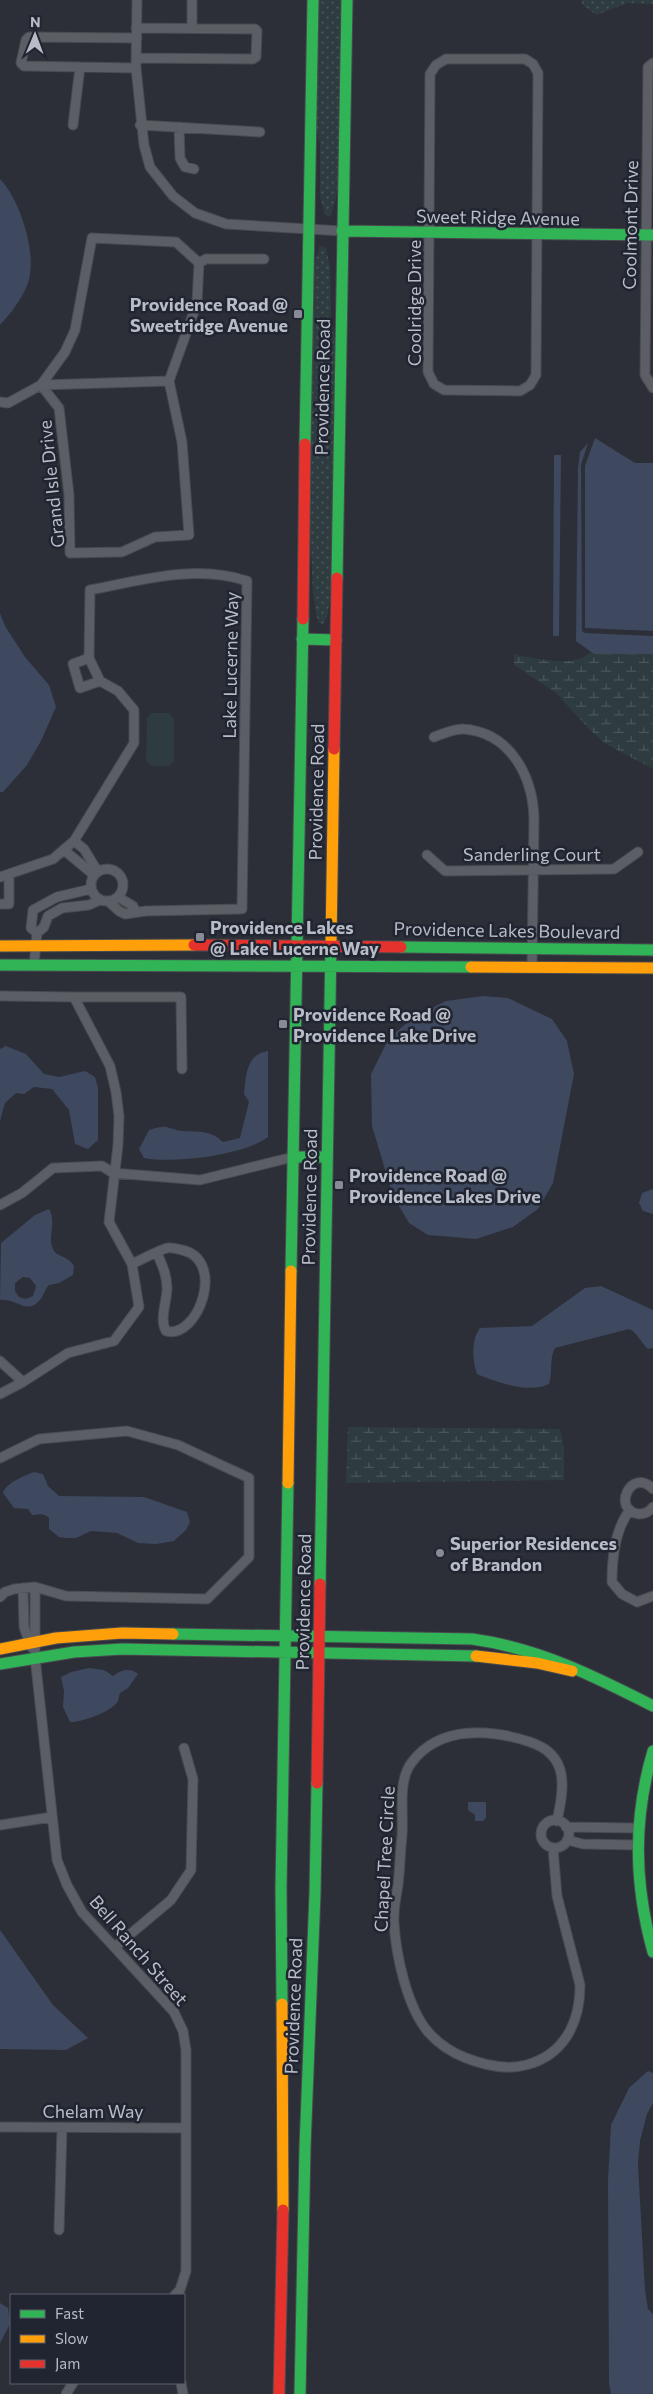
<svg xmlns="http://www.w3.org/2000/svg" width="653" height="2394" font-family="Commissioner,sans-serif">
<defs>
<pattern id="grass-dots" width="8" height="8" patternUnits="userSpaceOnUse" patternTransform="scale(1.25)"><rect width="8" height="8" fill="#2e3c40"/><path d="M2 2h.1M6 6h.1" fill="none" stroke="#4a565a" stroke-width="1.8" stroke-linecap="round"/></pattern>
<pattern id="wetland-marsh" width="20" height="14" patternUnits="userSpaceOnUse" patternTransform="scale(1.25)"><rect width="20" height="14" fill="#2e3c40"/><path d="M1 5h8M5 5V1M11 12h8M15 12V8" fill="none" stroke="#4a565a"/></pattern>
</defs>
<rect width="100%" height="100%" fill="#2c2f37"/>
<path fill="url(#grass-dots)" d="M317,0H341L338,186L335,203L330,217L325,215L320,197V144L315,124Z
M582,0H653V4L628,3L596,15L582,4Z
M320,246L326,248L330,267L331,318L335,340L331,596L327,617L323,624L319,623C309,593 315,561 308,530L313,268Z"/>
<path fill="url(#wetland-marsh)" d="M590,652L594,654H653V769L606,744L590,730L556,693L514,665V654C533,658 576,669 590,652Z
M348,1427L560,1429L564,1448V1480L346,1483Z"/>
<path fill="#2e3c40" d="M151,713H169L174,719V762L169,766H151L146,761L147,718Z"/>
<path fill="#3e485e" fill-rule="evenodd" d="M0,179C20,199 38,255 28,283C22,299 11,313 0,325Z
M595,438L635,463H653V631L585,628V466Z
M588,443L581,465L582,631L585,633L653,636V654H594L576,641L578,468L580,452Z
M554,455H561L559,636H553Z
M0,613L5,626L25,657L49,685L56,707L41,741L27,765L3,792H0Z
M483,996L508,998L552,1019L567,1041L574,1074L553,1183L538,1209L513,1227L476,1239L428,1235L409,1223L393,1196L372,1126L371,1074L389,1038L415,1016L446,1001Z
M6,1046L26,1054L44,1074L59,1077L85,1071L95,1077L98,1088V1140L88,1149L75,1144L69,1110L52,1089L34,1087L24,1094L16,1093L5,1103L0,1121V1049Z
M268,1051V1137C246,1155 172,1164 144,1158L139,1149L149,1130C170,1123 165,1129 183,1131C199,1132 210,1130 223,1142L240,1138L249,1102L244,1094C246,1076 246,1054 268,1051Z
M653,1189V1214L643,1211L639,1203L642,1193Z
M49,1209C57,1221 47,1237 53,1249C56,1257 69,1256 74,1266L73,1275L59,1283L49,1285C44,1290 44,1297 38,1302C27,1314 14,1298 0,1300L1,1243L35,1215ZM23,1277L30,1278L36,1286L33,1296L26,1299L19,1297L15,1291V1283Z
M601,1286L653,1310V1348L648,1349C641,1343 637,1332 629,1329L555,1348C549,1359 553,1372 549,1384C529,1394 496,1382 477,1374C472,1360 471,1340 480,1328L532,1326L585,1288Z
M34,1472L43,1474L48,1486L59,1496L144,1497L187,1512L190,1522L186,1530L174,1541L156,1544L138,1543L117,1533L91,1531L76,1538H66L59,1537L49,1529V1518C43,1512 39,1515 32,1515L28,1509L14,1508L3,1493C7,1482 24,1476 34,1472Z
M89,1668L104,1670L113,1676C120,1670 131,1667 138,1674L128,1688L120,1693C119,1695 119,1698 118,1701C113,1711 81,1723 70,1722L63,1707L64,1691L61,1677L71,1672Z
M468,1802H486V1818L483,1821H475V1815L468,1810Z
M0,1930L53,2005L88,2038L66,2050L0,2049Z
M648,2071L653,2073V2103L647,2114L640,2141L638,2164L645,2290L648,2309L653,2314V2394H611L609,2382L608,2180L611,2125L629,2088Z
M0,2303L8,2308L10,2324L0,2343Z"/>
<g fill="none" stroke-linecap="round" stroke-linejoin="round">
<defs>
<path id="street" d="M137,0L136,68L144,145L150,167L173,196L195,213L226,224L342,231
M136,28L255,29L257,31L256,57L253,59L137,58
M192,28V0
M446,59H525L533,64L538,73L536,375L530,385L520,391L444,390L434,384L428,372L430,74L436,65Z
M653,63L648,67L645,375L653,388
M136,68L24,66L21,63L26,40L29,37L137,38
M73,125L80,67
M140,125L260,132
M179,127L180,158L185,167L194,169
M92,238L176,242L199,263L197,303L169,381L182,442L189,535L155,537L122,552L70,553L69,495L59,408L41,385L65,352L75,330Z
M199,263L206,259H264
M0,402L8,403L41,385L169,381
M89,658L73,664L80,688L100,681
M434,737C442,734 455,728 464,729C511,733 533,777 534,819L532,967
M74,841L84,849L98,872
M64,850L94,875
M427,855L445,871L614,869L638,852
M91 885a16 16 0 1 1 32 0a16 16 0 1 1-32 0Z
M0,877L53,859L74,841L134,743V710L118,691L100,681L89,658L90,590C142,580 196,564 247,581L242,909L146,911L125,914L119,911L108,901
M118,897L133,906L136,912
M0,904H9V875
M37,933L31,928L33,910L57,897L91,889
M34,965L37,933L44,927L48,916L62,908L89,905L100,900
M0,996L74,997L110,1066L116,1092L119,1116L118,1145L109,1222L132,1264L139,1307L114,1341L68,1353L23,1382L0,1394
M74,997H181L182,1069
M0,1205L22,1193L53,1168L102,1166L113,1173L200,1180L293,1157
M132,1264C143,1259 155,1252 167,1248C171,1247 177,1249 182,1250C227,1260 198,1340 166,1331C159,1319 167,1302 167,1288C167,1275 162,1265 157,1253
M0,1361L23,1382
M0,1458L39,1439L127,1431L178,1445L249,1478V1557L207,1599L66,1596L35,1587L14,1589L5,1592L0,1597
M653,1489C631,1466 611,1511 639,1514C645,1514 649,1512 653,1507
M630,1510C615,1529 612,1559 612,1582L622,1594L637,1602L653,1596
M35,1587V1657L57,1860L67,1885L82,1912L174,2012L183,2031L186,2050V2271L180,2290L175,2295
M23,1588L24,1627L31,1647
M541 1834a14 14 0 1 1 28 0a14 14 0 1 1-28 0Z
M0,1825L52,1817
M566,1827L636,1828
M567,1840L583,1844L636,1845
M553,1848L557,1896L580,1985C580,2023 564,2055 526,2065C507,2070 484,2065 466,2058C453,2053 439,2044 429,2033C407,2008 396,1955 394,1923C393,1910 396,1897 398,1885C400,1869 400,1852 402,1836C404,1813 397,1781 412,1762C440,1725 491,1729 530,1742C570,1755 564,1788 557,1821
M115,1947L171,1900L191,1870L193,1779L184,1748
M0,2127L186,2128
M59,2230L62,2128
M181,2383L183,2394
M66,2394L73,2383"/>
<path id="fast" d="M342,231L653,235
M305,444L313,0
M337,578L347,0
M302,639L336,640
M401,947L653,950
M0,965L471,967
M293,1157H327
M291,1271L303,619
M320,1584L331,944
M173,1634L472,1639C538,1648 594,1676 653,1706
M0,1664L74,1652L122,1649L476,1656
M653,1751C633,1819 634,1883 653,1952
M282,2004L281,1889L288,1483
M300,2394L305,2147L315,1893L317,1783"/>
<path id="slow" d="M331,944L334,749
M0,946L194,945
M471,967L653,968
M288,1483L291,1271
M0,1649L56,1638L122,1633L173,1634
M476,1656L537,1663L572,1671
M282,2004L283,2210"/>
<path id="jam" d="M303,619L305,444
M334,749L337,578
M194,945L401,947
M317,1783L320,1584
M279,2394L283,2210"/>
</defs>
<use href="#street" stroke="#484a50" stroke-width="11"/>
<use href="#fast" stroke="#484a50" stroke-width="13"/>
<use href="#slow" stroke="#484a50" stroke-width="13"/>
<use href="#jam" stroke="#484a50" stroke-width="13"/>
<use href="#street" stroke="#5c5e65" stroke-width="9"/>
<use href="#fast" stroke="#30b455" stroke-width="11"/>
<use href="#slow" stroke="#ff9f0a" stroke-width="11"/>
<use href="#jam" stroke="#e5322d" stroke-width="11"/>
</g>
<g fill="#868b95" stroke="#202531" stroke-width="2">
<rect x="293" y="309" width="10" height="10" rx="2.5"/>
<rect x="195" y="932" width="10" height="10" rx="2.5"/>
<rect x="278" y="1019" width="10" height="10" rx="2.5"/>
<rect x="334" y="1180" width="10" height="10" rx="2.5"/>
<circle cx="440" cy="1553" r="5"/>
</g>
<g text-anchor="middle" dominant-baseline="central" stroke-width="5" stroke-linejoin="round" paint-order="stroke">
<g font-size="18" fill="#b7bcc7" stroke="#202531">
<text transform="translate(498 217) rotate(1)">Sweet Ridge Avenue</text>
<text transform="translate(630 225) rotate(-89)">Coolmont Drive</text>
<text transform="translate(414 303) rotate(-90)">Coolridge Drive</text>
<text transform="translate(322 387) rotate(-89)">Providence Road</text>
<text transform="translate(51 484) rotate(-96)">Grand Isle Drive</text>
<text transform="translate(230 665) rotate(-89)">Lake Lucerne Way</text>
<text transform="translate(316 792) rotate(-89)">Providence Road</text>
<text x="532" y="854">Sanderling Court</text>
<text transform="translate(507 930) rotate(1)">Providence Lakes Boulevard</text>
<text transform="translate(309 1197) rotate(-89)">Providence Road</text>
<text transform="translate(303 1602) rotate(-89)">Providence Road</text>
<text transform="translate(384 1859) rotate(-87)">Chapel Tree Circle</text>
<text transform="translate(139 1950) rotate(49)">Bell Ranch Street</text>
<text transform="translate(293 2006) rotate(-88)">Providence Road</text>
<text x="93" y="2111">Chelam Way</text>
</g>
<g font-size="18" font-weight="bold" fill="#b7bcc7" stroke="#202531" text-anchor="start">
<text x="288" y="304" text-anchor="end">Providence Road @<tspan x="288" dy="21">Sweetridge Avenue</tspan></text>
<text x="210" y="927">Providence Lakes<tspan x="210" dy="21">@ Lake Lucerne Way</tspan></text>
<text x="293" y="1014">Providence Road @<tspan x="293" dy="21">Providence Lake Drive</tspan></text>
<text x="349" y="1175">Providence Road @<tspan x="349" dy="21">Providence Lakes Drive</tspan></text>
<text x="450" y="1543">Superior Residences<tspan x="450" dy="21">of Brandon</tspan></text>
</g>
</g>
<rect x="10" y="2294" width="175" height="90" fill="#202531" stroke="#5c616d"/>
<rect x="20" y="2310" width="25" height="8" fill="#30b455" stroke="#5c616d"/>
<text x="55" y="2319" font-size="15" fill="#b7bcc7">Fast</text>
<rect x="20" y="2335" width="25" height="8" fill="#ff9f0a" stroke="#5c616d"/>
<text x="55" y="2344" font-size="15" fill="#b7bcc7">Slow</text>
<rect x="20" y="2360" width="25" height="8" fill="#e5322d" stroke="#5c616d"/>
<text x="55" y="2369" font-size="15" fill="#b7bcc7">Jam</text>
<g transform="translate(35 35) rotate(1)" stroke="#202531" stroke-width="4" paint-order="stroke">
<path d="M0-4L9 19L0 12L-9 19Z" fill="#b7bcc7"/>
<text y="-8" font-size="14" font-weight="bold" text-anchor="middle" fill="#b7bcc7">N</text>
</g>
</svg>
